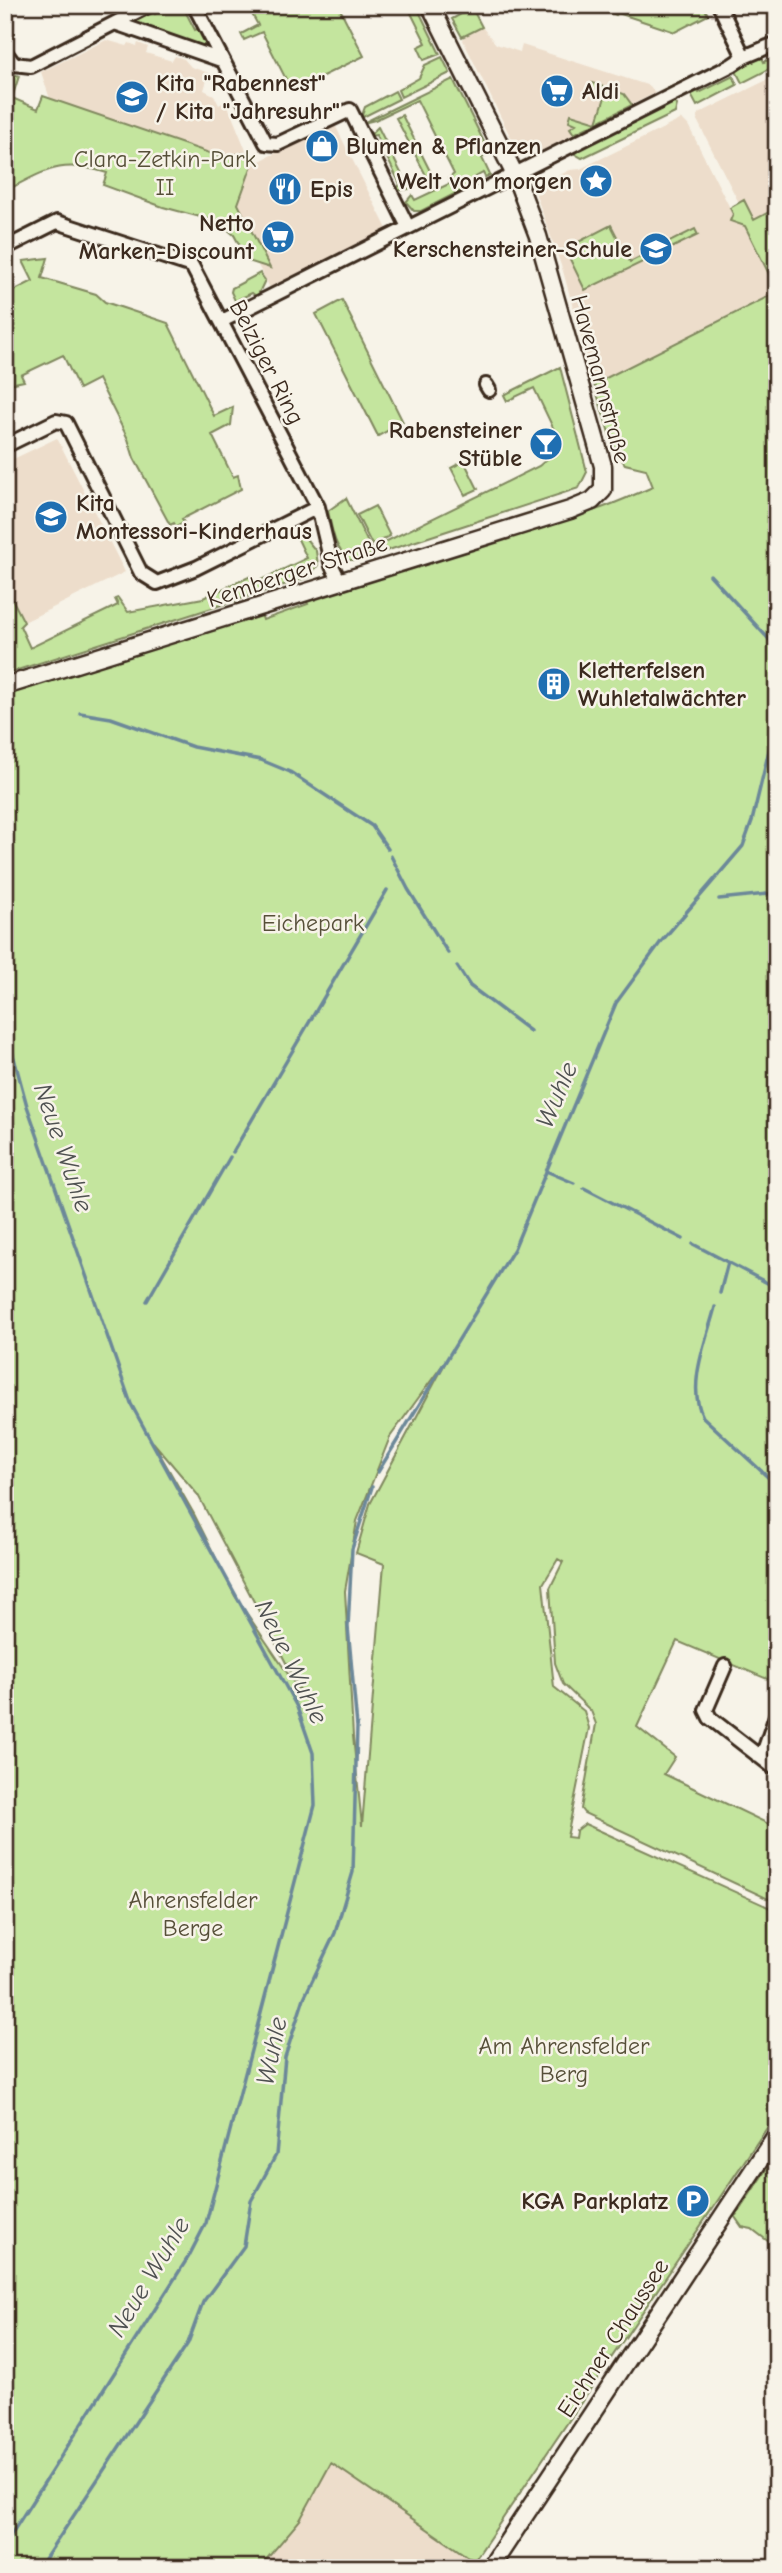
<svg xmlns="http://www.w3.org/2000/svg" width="782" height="2573" font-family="'Comic Neue',sans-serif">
<rect width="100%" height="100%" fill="#f7f3e8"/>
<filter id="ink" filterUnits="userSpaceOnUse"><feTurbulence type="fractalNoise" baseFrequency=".0143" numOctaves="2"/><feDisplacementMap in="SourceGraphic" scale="14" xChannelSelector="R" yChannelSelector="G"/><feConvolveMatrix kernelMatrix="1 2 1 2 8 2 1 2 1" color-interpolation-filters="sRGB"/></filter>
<g filter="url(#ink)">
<path fill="#edddcb" d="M482,27L496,44L520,52L522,45L650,86L655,93L541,151L514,144L463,40L464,36Z
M106,40L127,46L129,43L137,46L138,43L148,47L146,53L172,61L175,56L184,59L191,67L209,73L204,90L214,95L219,105L226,101L247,153L218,156L50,99L41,72Z
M777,75V208L754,220L744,200L739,203L697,120L698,114Z
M682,119L688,125L733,214L732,219L745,226L777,292L594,384L563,271L536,195L537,186L570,170L580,169Z
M334,123L388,231L271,290L233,218L249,169L252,165Z
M57,438L125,572L24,622L5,585V463Z
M331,2462L474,2561L470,2568H259L300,2520Z"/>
<path fill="#c4e59e" stroke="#80885e" stroke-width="2" fill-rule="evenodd" d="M172,5H185L183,7L195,30L200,28L209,45L206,50L127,21L152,8L155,14Z
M247,5H338L364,56L304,85L306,89L292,91L262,32L244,40L241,34L258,25Z
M407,5H416L440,54L424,60L418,47L426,43Z
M594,5H703L708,15L675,32L618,13L616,15Z
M472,8L482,27L462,37L452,19Z
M761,55L764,62L777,55V65L742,83L735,69Z
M442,57L450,73L401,97L398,90L419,78L425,65Z
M5,71L19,76L12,98L38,109L43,96L218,156L247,153L252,165L238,204L270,268L248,261L234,235L219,222L163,207L103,185L107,173C61,158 47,170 5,191Z
M733,76L737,85L697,106L689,91L696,88L699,93Z
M453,79L485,144L489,154L482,158L490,175L485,177L483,173L474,178L476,183L421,211H414L406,202L412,195L415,200L451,183L449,178L454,174L417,100L375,120L363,123Z
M592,83L624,94L632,105L574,134L570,128L576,124L569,121L571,114L597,122L606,94L590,88Z
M395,91L399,99L361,118L365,107Z
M671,101L677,105L675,113L582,158L575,154L576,150Z
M402,115L433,177L428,179L396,118Z
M378,127L409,189L396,191L400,184L376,135L369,136Z
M744,200L754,220L777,208V290L745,226L730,221L733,214L730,208Z
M611,225L630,262L695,229L698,235L585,290L565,249Z
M48,258L42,278L96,294L105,302L168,323L214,416L233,407L231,425L212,435L233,477L238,475L241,489L182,519L184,523L176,527L174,523L170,525L134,458L128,439L98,379L79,389L63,355L21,375L24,381L9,384L5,375V295L33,281L23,261Z
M260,273L265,280L257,297L252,293L239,299L241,305L238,307L231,292L232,288Z
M777,292V1664L772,1681L677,1641L637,1727L675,1757L664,1774L777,1828V1903L584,1813L581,1809L596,1724L591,1711L563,1684L555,1663L550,1588L563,1562L558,1559L543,1584L554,1687L584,1711L589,1728L567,1837L575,1838L576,1831L585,1824L777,1911V2113L474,2561L331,2463L300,2520L259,2568H5V694L261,614L263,620L308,604L306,600L568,516C599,512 623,499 653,487L646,469L625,464L614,449L594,384ZM449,1356L370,1504L356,1553L384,1564L362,1826L353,1736L345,1591L357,1521L390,1437ZM153,1442L198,1495L305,1699L235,1596L194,1514Z
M342,300L403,422L378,436L316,314Z
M560,367L587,472L579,488L358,560H349C334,548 332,529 328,511L346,498L371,549L539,466L555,452L550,440L557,436L534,388L507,401L504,395Z
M464,461L478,489L465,495L451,468Z
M375,506L390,536L372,545L357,515Z
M294,524L316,551L318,565L309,577L5,674V585L24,622L20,626L30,648L118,605L115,599L118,598L128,612L203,598L251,576L255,583L307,558L295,533Z
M777,2153V2248L752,2229L742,2227L735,2217Z"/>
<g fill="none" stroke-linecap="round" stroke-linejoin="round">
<path stroke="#6c8899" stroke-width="3.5" d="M710,575L777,648
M80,713L111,718L193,747L261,760L290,772L372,826L388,849
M777,716V715
M391,856L408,889L448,953
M719,899L777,893
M457,966L470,986L530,1031
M5,1025L27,1106L131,1404L297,1707L313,1753L315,1805L206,2223L189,2256L5,2544
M233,1152L387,890
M546,1171L574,1183
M584,1188L683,1239
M693,1244L777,1288
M720,1293L728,1262
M147,1301L230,1157
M715,1307C707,1339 686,1386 703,1417L772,1481
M378,1472L514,1249L616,1003L660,943L743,846L752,821L772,738
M776,1680L777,1675
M39,2568L188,2343L203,2302L244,2246L251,2201L276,2155L285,2057L304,1998L335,1933L353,1872L357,1727L348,1627L352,1549L372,1487"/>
<defs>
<path id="minor" d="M194,5L266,143L278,144L350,110L408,227
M719,5L744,57
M115,23L221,60
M5,52L14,64L31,66L150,5
M5,248L57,222L192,266L318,507L332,566L339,580
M222,321L732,65L744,57L777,43
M486,385L489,390
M5,446L56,421L66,423L141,573L157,583L196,568L318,507
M725,1666L706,1710L710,1718L777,1770
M758,1756L765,1748L777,1713"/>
<path id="secondary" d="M5,686L570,510L592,501L603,490V466L538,236L515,175L430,5
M490,2568L777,2134"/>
</defs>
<use href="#minor" stroke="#3b2a1e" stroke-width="18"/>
<use href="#secondary" stroke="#3b2a1e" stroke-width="21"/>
<use href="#minor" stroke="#f7f3e8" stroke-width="12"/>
<use href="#secondary" stroke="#f7f3e8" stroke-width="16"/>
</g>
</g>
<defs>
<symbol id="supermarket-disc" viewBox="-11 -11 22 22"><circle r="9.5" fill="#1f6fb2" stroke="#f7f3e8"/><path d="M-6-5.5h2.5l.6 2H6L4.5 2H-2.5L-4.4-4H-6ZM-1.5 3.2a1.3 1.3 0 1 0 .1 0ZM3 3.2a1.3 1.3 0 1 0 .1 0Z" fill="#fff"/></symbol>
<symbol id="school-disc" viewBox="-11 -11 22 22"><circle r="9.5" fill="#1f6fb2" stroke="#f7f3e8"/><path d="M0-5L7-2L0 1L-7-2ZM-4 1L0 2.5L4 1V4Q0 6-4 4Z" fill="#fff"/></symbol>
<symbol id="shop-disc" viewBox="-11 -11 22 22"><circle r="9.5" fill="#1f6fb2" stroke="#f7f3e8"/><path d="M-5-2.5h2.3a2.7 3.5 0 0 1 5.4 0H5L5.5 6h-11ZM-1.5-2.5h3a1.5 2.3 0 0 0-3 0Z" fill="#fff"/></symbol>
<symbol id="sight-disc" viewBox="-11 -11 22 22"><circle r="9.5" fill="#1f6fb2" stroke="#f7f3e8"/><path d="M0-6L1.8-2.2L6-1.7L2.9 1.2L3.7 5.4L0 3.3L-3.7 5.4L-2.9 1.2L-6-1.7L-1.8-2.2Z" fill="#fff"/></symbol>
<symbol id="restaurant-disc" viewBox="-11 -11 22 22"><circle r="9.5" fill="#1f6fb2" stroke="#f7f3e8"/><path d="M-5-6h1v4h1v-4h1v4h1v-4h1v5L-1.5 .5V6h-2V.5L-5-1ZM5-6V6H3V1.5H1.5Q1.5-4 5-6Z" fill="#fff"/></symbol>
<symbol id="bar-disc" viewBox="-11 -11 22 22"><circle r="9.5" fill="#1f6fb2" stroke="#f7f3e8"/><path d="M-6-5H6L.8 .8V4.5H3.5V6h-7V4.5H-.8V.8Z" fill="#fff"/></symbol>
<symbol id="building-disc" viewBox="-11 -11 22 22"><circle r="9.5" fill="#1f6fb2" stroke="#f7f3e8"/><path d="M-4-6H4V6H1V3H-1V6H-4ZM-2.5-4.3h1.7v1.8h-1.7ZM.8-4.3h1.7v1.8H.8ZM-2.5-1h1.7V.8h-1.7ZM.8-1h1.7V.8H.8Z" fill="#fff"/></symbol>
<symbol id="parking-disc" viewBox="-11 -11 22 22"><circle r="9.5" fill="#1f6fb2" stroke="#f7f3e8"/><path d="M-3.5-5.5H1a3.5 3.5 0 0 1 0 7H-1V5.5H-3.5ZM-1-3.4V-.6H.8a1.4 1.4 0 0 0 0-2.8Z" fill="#fff"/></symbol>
</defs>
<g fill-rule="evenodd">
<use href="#supermarket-disc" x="538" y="72" width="38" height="38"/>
<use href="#school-disc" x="113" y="78" width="38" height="38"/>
<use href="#shop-disc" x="303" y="127" width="38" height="38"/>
<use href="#sight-disc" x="577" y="162" width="38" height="38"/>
<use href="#restaurant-disc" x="266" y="170" width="38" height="38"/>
<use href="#supermarket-disc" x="259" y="218" width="38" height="38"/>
<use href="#school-disc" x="637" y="230" width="38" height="38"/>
<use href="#bar-disc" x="527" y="425" width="38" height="38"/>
<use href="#school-disc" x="32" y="498" width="38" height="38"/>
<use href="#building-disc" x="535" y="665" width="38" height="38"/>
<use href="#parking-disc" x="674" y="2182" width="38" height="38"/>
</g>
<g text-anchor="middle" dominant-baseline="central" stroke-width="5" stroke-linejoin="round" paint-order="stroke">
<g font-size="24" font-weight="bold" fill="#3b2a1e" stroke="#f7f3e8" text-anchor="start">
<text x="156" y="83">Kita "Rabennest"<tspan x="156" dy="28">/ Kita "Jahresuhr"</tspan></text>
<text x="582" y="91">Aldi</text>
<text x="346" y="146">Blumen &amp; Pflanzen</text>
<text x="572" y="181" text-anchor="end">Welt von morgen</text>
<text x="310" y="189">Epis</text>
<text x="254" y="223" text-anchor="end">Netto<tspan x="254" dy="28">Marken-Discount</tspan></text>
<text x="632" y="249" text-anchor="end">Kerschensteiner-Schule</text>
<text x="522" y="430" text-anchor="end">Rabensteiner<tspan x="522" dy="28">Stüble</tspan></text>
<text x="76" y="503">Kita<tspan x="76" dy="28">Montessori-Kinderhaus</tspan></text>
<text x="578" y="670">Kletterfelsen<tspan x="578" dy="28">Wuhletalwächter</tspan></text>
<text x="668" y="2201" text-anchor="end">KGA Parkplatz</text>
</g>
<g font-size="24" fill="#564f38" stroke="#f7f3e8">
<text x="165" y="159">Clara-Zetkin-Park<tspan x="165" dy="28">II</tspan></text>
<text x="313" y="923">Eichepark</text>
<text x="193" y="1900">Ahrensfelder<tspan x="193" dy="28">Berge</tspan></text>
<text x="564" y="2046">Am Ahrensfelder<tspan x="564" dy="28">Berg</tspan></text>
</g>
<g font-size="24" fill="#3b2a1e" stroke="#f7f3e8">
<text transform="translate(267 362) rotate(63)">Belziger Ring</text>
<text transform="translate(601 379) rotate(75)">Havemannstraße</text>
<text transform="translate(297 571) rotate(-18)">Kemberger Straße</text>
<text transform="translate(613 2338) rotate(-57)">Eichner Chaussee</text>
</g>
<g font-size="26" font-style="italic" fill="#4f5151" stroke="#f7f3e8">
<text transform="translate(557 1095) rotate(-67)">Wuhle</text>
<text transform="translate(63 1148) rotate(71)">Neue Wuhle</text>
<text transform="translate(291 1662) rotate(64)">Neue Wuhle</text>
<text transform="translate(272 2051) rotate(-78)">Wuhle</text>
<text transform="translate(149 2277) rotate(-59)">Neue Wuhle</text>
</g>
</g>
<rect width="782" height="2573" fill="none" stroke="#f7f3e8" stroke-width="28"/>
<rect x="14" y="14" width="754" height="2545" fill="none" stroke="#3b2a1e" stroke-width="2.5" filter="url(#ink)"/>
</svg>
